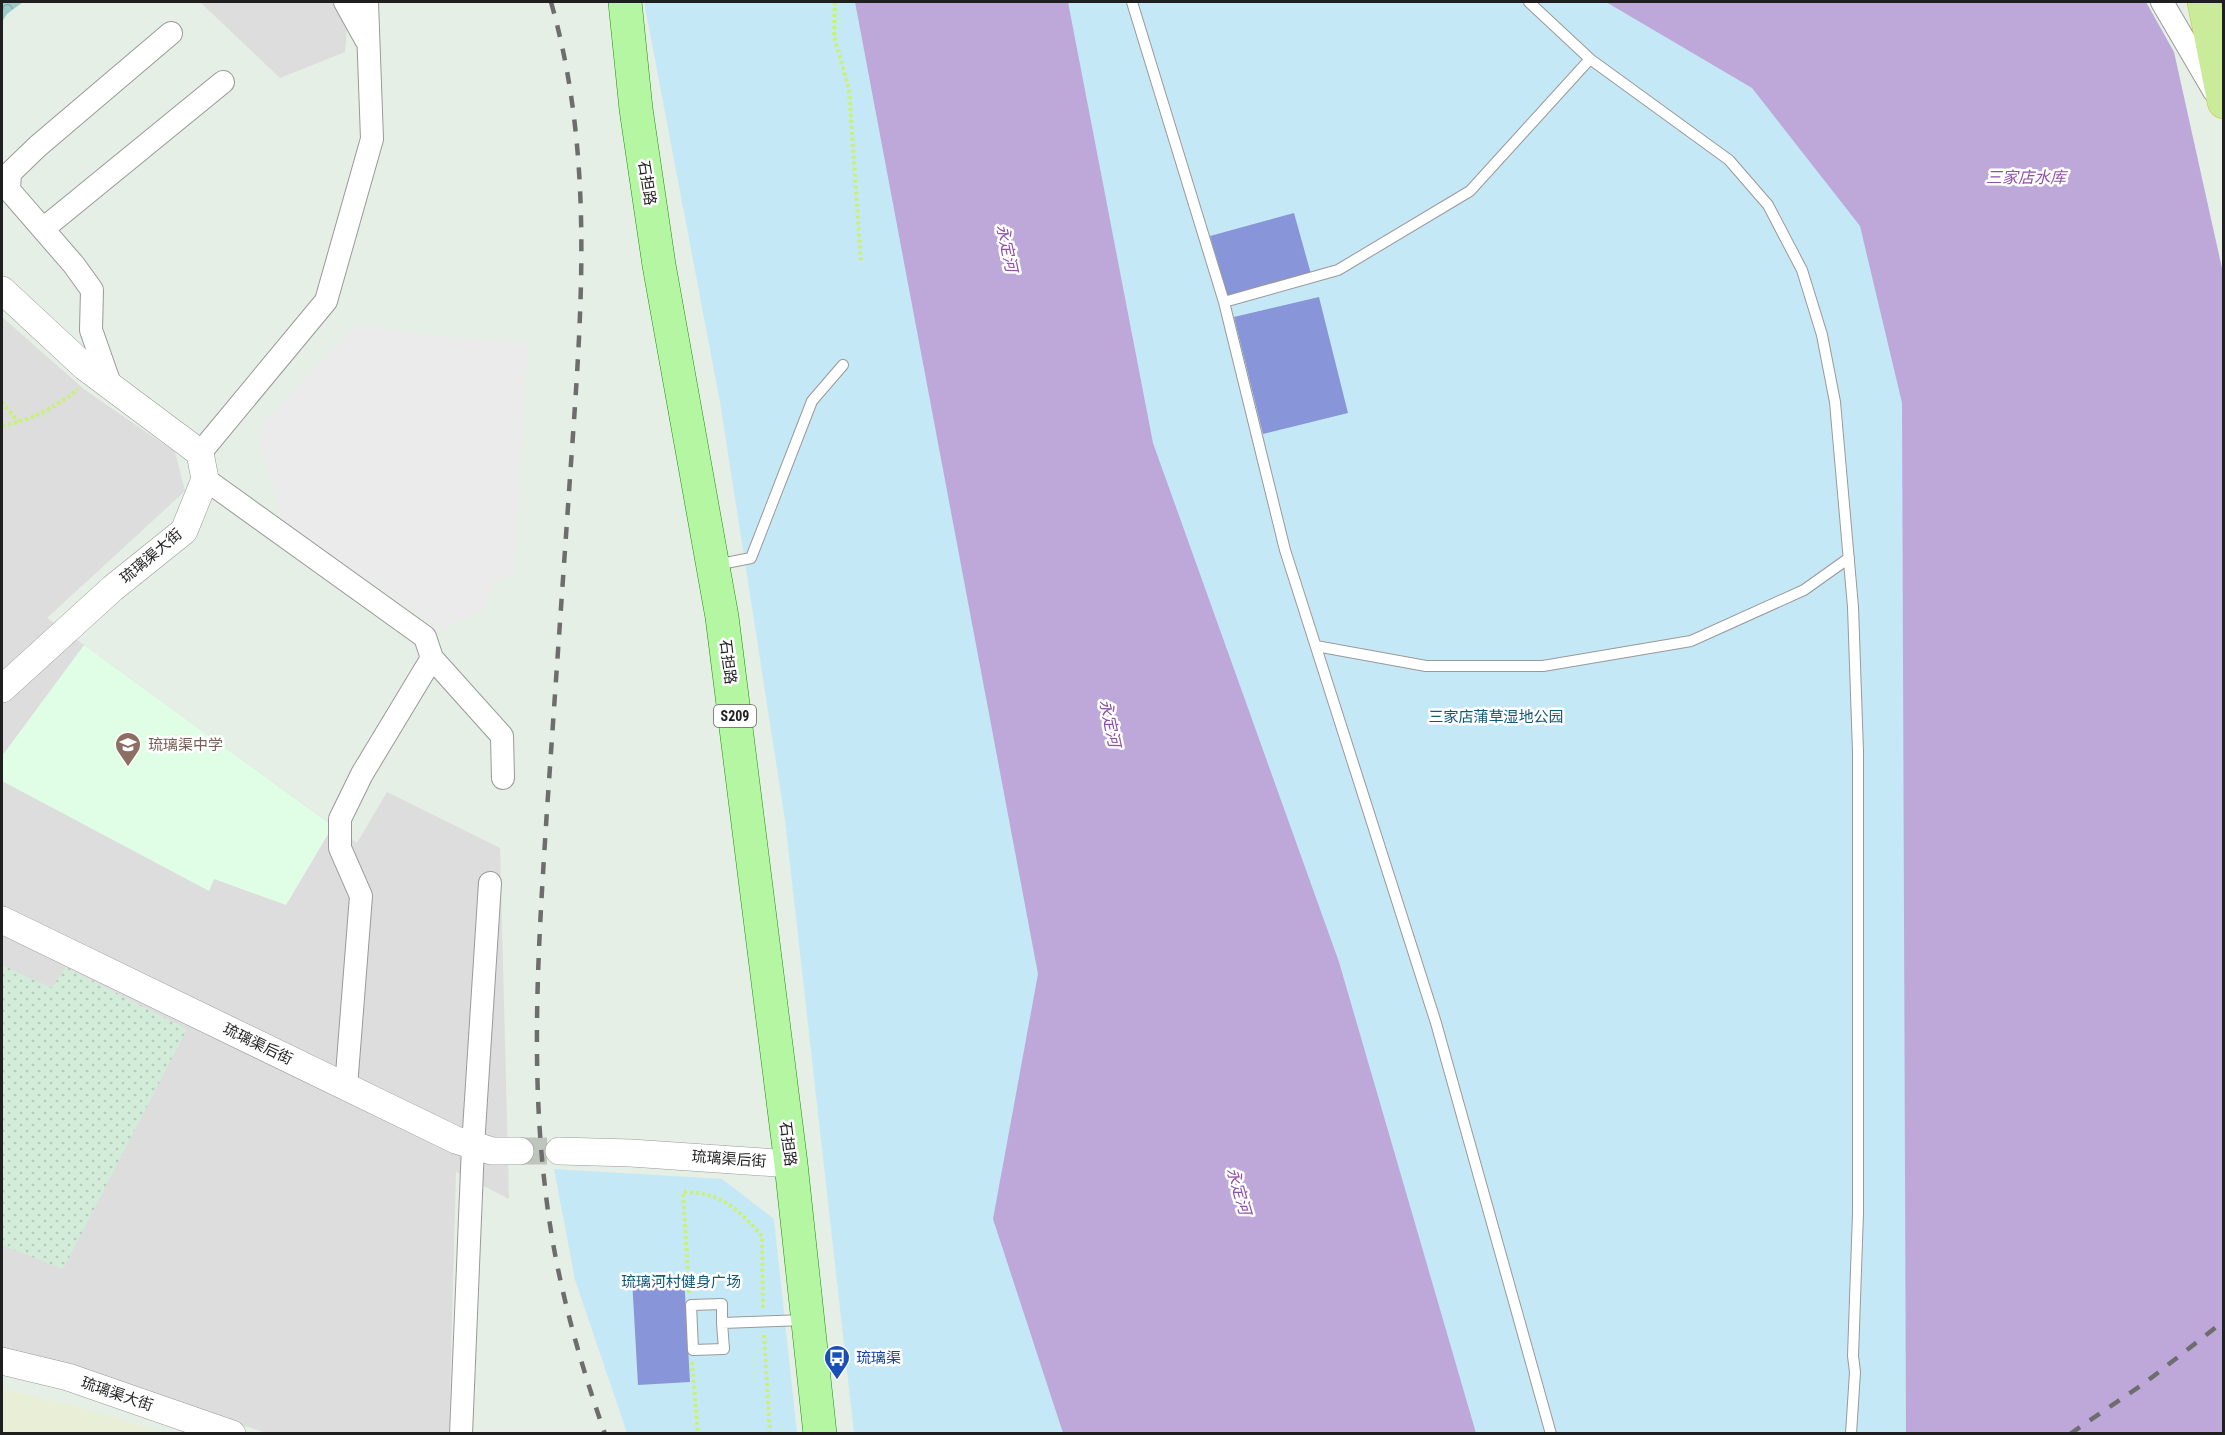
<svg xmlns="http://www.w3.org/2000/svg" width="2225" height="1435" font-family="'Roboto Condensed','Noto Sans SC',sans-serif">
<defs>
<pattern id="farmland-dots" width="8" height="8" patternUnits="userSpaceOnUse" patternTransform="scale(1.5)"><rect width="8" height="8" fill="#d2ecd9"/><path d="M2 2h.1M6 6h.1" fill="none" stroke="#b4caba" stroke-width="1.8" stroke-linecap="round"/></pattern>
<pattern id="forest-crowns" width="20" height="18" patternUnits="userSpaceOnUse" patternTransform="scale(1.5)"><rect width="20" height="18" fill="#9cccc8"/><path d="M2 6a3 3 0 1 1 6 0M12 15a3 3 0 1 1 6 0" fill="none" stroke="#86afab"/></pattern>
</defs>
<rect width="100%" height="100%" fill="#e6efe5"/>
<path fill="#dcdddc" d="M200,2H349L345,52L280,78Z
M2,317L85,390L175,452L185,491L47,618L357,843L387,792L500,848L509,1199L456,1172L449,1433H267L65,1369L2,1353Z"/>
<path fill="#e8efd6" d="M2,1389L76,1407L165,1433H2Z"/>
<path fill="#e0fde6" d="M84,645L333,826L286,905L214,879L209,891L2,781V756Z"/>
<path fill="url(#farmland-dots)" d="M2,965L52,988L66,967L187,1029L63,1269L2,1245Z"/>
<path fill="url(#forest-crowns)" d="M2,2H23L7,14L2,22Z"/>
<path fill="#c5e8f6" d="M644,2H2146L2174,52L2223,273V1433H854L785,820L720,402Z
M554,1169L722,1179L774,1219L797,1433H627L575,1280Z"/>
<path fill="#8896d9" d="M1294,213L1311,274L1228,297L1210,236Z
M1319,297L1348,413L1263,434L1234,317Z
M684,1275L690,1382L638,1385L632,1279Z"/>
<path fill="#ebebeb" d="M355,326L528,345L514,576L498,578L482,611L441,630L282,522L256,430Z"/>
<path fill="#bea8da" d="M855,2H1068L1153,443L1339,962L1476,1433H1063L993,1219L1038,974Z
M1606,2H2146L2174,52L2223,273V1433H1906L1902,403L1860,226L1752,88Z"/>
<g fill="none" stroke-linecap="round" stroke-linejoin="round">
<path stroke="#bec5bd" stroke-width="27" stroke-dasharray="27 14" stroke-linecap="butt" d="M520,1151H559"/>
<defs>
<path id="service" d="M1132,2L1224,302L1285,550L1436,1023L1551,1434
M1529,2L1590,59L1729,160L1768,205L1802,270L1822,335L1835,402L1853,607L1858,752V1213L1853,1356L1855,1372L1851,1434
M1224,302L1338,270L1470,191L1590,59
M716,565L751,558L812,401L843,365
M1316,646L1426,666H1543L1691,641L1804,590L1849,558
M722,1323V1304L691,1305L693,1350L724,1349L722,1323L806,1320"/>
<path id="minor" d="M345,2L366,40
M2162,2L2214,91
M43,229L223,82
M111,387L91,330L92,290L74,265L9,190L10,173L38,146L171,33
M200,453L326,301L372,139L367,2
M205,479L425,637L432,658L362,774L340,819V848L361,896L346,1087
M432,658L502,736L503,778
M461,1434L473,1146L490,883"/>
<path id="tertiary" d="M2,290L85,367L200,453L205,479L184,531L113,588L2,689
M2,920L456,1140L492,1151H520
M559,1151L631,1153L791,1164
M2,1361L68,1377L232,1434"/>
<path id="primary" d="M625,2L636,109L659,265L722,617L791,1164L820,1434"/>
<path id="trunk" d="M2204,2L2224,102"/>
</defs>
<use href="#service" stroke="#999" stroke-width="12"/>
<use href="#minor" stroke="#999" stroke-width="24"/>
<use href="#tertiary" stroke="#999" stroke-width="28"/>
<use href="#primary" stroke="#189009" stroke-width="34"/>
<use href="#trunk" stroke="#d0bc2f" stroke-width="34"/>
<path stroke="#c9f174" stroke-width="4" stroke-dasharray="3 3" stroke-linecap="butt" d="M835,2L834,36L849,89L861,263
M2,402L18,422
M2,426C31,420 55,408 78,389
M689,1293L683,1192C721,1192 738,1209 762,1236L763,1309
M764,1335L770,1434
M692,1362L698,1434"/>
<use href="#service" stroke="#fff" stroke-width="10"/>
<use href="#minor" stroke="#fff" stroke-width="22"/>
<use href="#tertiary" stroke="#fff" stroke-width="27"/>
<use href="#primary" stroke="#b5f6a3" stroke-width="33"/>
<use href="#trunk" stroke="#caec9a" stroke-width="33"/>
<path stroke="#6d6d6d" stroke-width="4.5" stroke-dasharray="12 12" stroke-linecap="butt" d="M551,2C594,153 582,307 571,463C563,579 555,694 547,810C539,936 530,1062 545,1187C554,1271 577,1354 605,1434
M2070,1434L2146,1382L2224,1321"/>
</g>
<defs>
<symbol id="school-pin" viewBox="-11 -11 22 30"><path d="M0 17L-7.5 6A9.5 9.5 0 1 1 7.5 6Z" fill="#8d6e63" stroke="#fff"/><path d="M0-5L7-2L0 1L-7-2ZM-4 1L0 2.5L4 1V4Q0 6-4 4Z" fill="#fff"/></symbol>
<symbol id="bus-pin" viewBox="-11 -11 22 30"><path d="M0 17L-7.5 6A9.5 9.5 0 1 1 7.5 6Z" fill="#1a4fb4" stroke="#fff"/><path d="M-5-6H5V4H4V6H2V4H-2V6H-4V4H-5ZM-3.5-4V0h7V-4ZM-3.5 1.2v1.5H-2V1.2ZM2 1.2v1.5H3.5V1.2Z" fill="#fff"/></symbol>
</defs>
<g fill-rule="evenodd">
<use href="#school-pin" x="113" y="730" width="30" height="40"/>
<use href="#bus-pin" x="822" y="1343" width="30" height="40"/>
</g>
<g text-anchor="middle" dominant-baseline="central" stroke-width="5" stroke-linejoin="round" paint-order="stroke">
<rect fill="#fff" stroke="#626262" stroke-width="1.5" x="714" y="705" width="42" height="22" rx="4.5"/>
<g font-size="14" font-weight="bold" fill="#1f1f1f">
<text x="735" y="716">S209</text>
</g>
<g font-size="15" fill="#1f1f1f" stroke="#fff">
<text transform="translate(647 183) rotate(81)">石担路</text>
<text transform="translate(151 556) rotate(-40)">琉璃渠大街</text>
<text transform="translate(728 662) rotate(83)">石担路</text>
<text transform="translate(258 1044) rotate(26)">琉璃渠后街</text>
<text transform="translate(788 1144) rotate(83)">石担路</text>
<text transform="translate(729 1159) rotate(4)">琉璃渠后街</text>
<text transform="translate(117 1394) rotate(19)">琉璃渠大街</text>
</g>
<g font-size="15" fill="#125977" stroke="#fff">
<text x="1496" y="717">三家店蒲草湿地公园</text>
<text x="681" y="1282">琉璃河村健身广场</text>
</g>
<g font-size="15" fill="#785e54" stroke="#fff" text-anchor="start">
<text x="148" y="745">琉璃渠中学</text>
</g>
<g font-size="15" fill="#164399" stroke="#fff" text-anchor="start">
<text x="856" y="1358">琉璃渠</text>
</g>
<g font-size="16" font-style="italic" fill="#9050a9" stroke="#fff">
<text x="2026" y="177">三家店水库</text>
<text transform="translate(1007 248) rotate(78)">永定河</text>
<text transform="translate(1110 723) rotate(78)">永定河</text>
<text transform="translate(1239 1191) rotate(74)">永定河</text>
</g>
</g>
<rect width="2225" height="1435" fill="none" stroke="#1f1f1f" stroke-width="6"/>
</svg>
